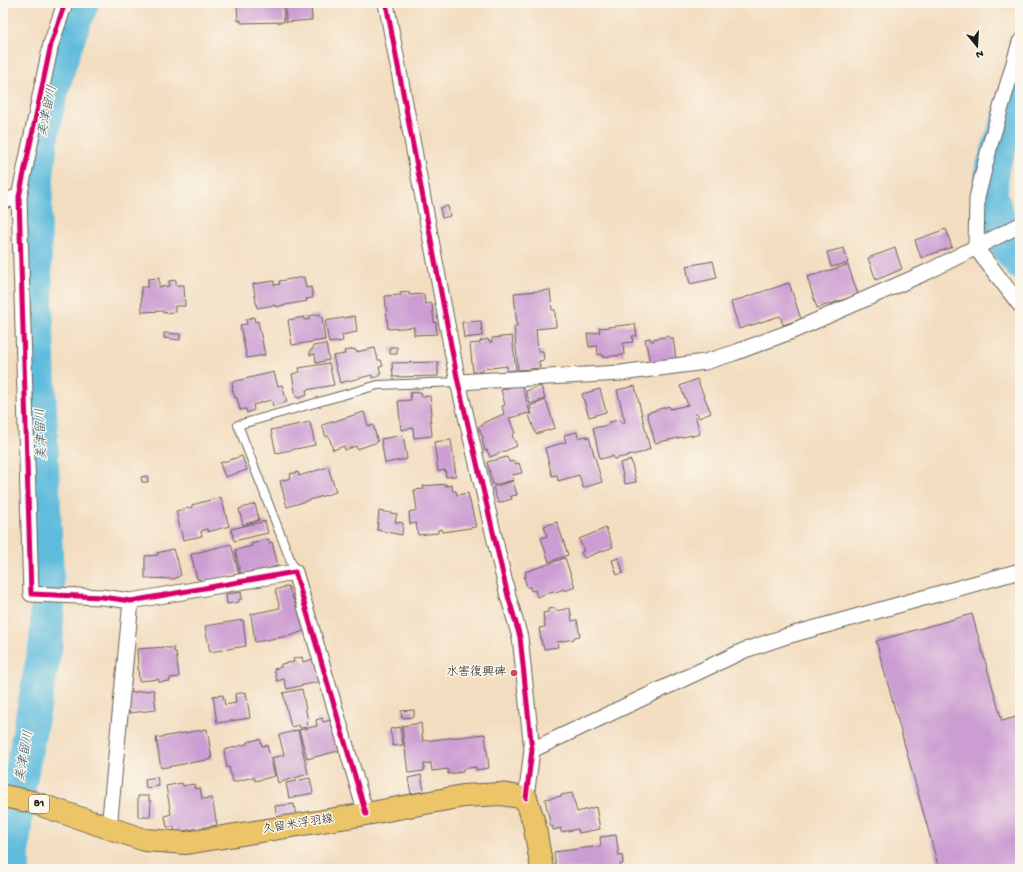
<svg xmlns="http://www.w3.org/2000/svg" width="1023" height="872" font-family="'Gochi Hand','Klee One',sans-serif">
<rect width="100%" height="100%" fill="#fbf7ec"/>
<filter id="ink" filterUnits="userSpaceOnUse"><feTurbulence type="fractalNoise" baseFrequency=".025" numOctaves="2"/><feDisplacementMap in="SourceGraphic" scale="8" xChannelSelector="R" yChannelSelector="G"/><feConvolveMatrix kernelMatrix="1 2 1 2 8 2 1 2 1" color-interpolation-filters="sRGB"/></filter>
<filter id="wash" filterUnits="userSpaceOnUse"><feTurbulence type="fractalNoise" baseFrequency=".012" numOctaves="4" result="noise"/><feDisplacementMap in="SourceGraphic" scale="16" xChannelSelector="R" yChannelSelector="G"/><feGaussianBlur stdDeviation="0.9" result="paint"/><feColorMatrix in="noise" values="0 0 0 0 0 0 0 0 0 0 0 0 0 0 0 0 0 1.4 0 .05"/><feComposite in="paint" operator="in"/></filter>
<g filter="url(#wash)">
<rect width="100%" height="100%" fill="#f3ddc0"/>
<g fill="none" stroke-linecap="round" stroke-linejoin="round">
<path stroke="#5ebcdd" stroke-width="34" d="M1020,86L992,169L991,195L1007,246L1020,263
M13,869V848L18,792L46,643L48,598C44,518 41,439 38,359C36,285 30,209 42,136C50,90 64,46 82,3"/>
</g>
<g id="blocks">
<path fill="#cc9dd2" d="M234,3H283L284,22L241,23V20L238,21L237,5H234Z
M285,3H311L312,20L286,22Z
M448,206L450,216L442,218L440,208Z
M946,229L952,247L921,258L915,240Z
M844,248L848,263L831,267L827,252Z
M895,248L902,269L876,280L868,258Z
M713,261L717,278L690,284L686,266Z
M848,265L858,295L817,308L807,277Z
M304,277L306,288L311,287L313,298L306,299L307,301L275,307V305L257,308L253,284L274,281V285L280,284L279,281Z
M159,278V287L169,286V281L176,280V285H184L185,306H175V312L163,313V311L142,312L141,287H148V279Z
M789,283L801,319L783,325L780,316L739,329L731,302Z
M550,290L552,310H555L556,327L536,329L538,351H543L544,360L539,361L540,368L518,370L514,326H517L514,293Z
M409,292V295L424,294L425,304L432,303L434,323L436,322L437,334L414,335V327L388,329L385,296L401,295L400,293Z
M320,314V317H322L325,340L292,345L288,320L304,317L305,320L310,319L309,316Z
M355,316L357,332L342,335L343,341L329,343L325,321Z
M254,317L255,322L258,321L265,355L247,358L240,325L247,324L246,319Z
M481,321L482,336L464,338L462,322Z
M635,324L637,336H632L633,342L623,343L624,355L602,357V354L598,355L597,346L589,347L587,334L600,332L599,328Z
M164,333L180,334V340L164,338Z
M512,336L516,370L507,371V366L483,369V371L473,372L470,344L480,343V341L488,339L489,342H492V338Z
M670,336V339L673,338L676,359L650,363L645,339L650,338L651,341H654L653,339Z
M326,344L329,360L316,363L315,354L310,355V350H313V346Z
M390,347H397V354H390Z
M375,348L378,360H381L383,366L379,367L381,374H379L380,376L373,378L372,375L340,383L333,356L345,354L344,351L355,349L356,352Z
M438,362V376L393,377L392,363Z
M329,363L334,385L306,390L307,395L299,398L296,397L292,374L300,372L299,368Z
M274,372L278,386L282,385L287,402L273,406L271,400L253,405L254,410L247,413L246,409L240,410L237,398H235L232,388H233L232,382Z
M697,379L711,413L699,418L697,413L695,414L700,434L692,436V435L655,443L647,413L669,406L670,409L688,405L680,386Z
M522,384L530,413L509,418L515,433L512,435L517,446L490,457L487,450L485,451L482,439L483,438L478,427L483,425V423L504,414L502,406L505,405L501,390Z
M541,386L545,399L530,404L526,391Z
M635,386L650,449L645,451V452L614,459L613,456L600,459L593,428L609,425V422L620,420L621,423L625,422L617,390Z
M600,389L606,412L589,417L582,394Z
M421,392L422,397L430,396L432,414H430L432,436L414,438L413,428L401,430L398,401L411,400L410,393Z
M546,400L555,428L536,434L529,415L532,414L530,406Z
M364,412L368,426L373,425L378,442L357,449L356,446L345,450L344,446L333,450L329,436L326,437L322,425Z
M310,422L315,445L276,453L271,430Z
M577,432L578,438L587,436V438L589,437L602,482L583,488L579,475L558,481L557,475L552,476L545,448L566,442L564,435Z
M403,435L407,459L385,463L381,439Z
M451,440L456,476L446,477L445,470L438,471L434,442Z
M242,456L247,470L225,477L220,463Z
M507,457L509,462L514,461L515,464L519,463L522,473L512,475L514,480L493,485L487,462Z
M631,460L636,482L625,484L620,463Z
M328,467L336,492L287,507L280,481L291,478L290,474L298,472L299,476Z
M147,476L148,482H142L141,477Z
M513,481L517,495L511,496L512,499L498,503L493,487Z
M446,484V486L452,485L453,491H456L457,495L468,493L476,527L443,532L442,529L438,530V533L418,535L416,523L410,524L409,512L417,510L414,490L424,489L423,486Z
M221,497L229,526L208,532L207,529L201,531L202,536L183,540L176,511L192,507V505Z
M255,504L259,520L243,525L239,509Z
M379,511L397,514L395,522L403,523L402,535L377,530Z
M265,521L268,533L234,541L231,529Z
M557,522L568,555L549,562L541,538L547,536L544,526Z
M606,528L613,547L584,558L581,552L584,551L579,539Z
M269,539V543L272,542L278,566L241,576L235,550L252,546L251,544Z
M231,544L239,574L201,582L200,579H197L191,554Z
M173,549L176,559L177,558L181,575L174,579L145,578V556L158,555L157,553Z
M565,558L575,587L565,591L564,589L553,593V591L537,597L535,590L531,591L530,587H527L524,577H526L525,572Z
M619,558L623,573L617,575L612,560Z
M288,586L306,630L293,635L255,642L251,614L280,608L275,590Z
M241,592L242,599H239V602L227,604L226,594Z
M555,608L556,611L570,608L572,621L577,620L580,636L574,637V639L557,642L558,647L544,649L543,645H542L539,628L545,627L543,613L548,612V609Z
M972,614L1002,721L1016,717L1020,733V869H939L876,641Z
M243,620L246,646L210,652L205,626Z
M166,647V648H174V652H176L179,677L170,678V681L159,682V679L139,681L137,649Z
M302,657L303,662L317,658L322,681L287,689L284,679L277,681L274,669L281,667V664L294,662L293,659Z
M302,689L308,722H306L307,727L300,728L299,725L291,727L283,693Z
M154,690L156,710L129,713L127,693Z
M246,692L250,718L217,723L213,696L223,695L225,705L236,703L235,694Z
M414,710V717L402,718L401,711Z
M322,718L323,722L332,720L342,750L307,759L299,730L317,726L316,720Z
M421,723L423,741L485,734L489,768L476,770V767L463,769V772L448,774V769L432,771L431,763L424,764V771L408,773L402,726Z
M400,727L403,745L393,746L390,729Z
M207,729L212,759L161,768L156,738Z
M298,730L308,774L278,783L272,758L284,755L279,735Z
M260,739L262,746L267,745L275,776L255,781L254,777L233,782L229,767L227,768L224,750L247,744V742Z
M421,775L424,791L411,794L408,778Z
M157,777L159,786L146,788L145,779Z
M310,778L313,793L289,798L286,783Z
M182,783L183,786L194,784L195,789L200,788L202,799L212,798L217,825L175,832L174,827H167L165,816L171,814L166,786Z
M572,793L577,812L596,807L600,829L579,833L578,829L561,832V828L553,830V826L551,827L545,799L562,796L561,795Z
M138,796H149V801H151L150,817H138Z
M294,804L296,816L277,819L275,806Z
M616,835L619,856L622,855L623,864H620L621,868L556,869L554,852L601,846L600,837Z
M3,846H5V869H3Z"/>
</g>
</g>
<g filter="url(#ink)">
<use href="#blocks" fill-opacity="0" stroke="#676055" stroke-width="1"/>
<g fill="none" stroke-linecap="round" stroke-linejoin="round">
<defs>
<path id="lane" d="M295,572L238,425L378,385L458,382"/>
<path id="street" d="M65,3L51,44L19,197L31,594L102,597L131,601L295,572L366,814
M386,3L458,382L508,596L520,637L532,750L526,798
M1020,42L990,145L977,198L976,248L1020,305
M3,201L19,197
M458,382L621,373L705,362L734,353L795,330L927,272L1020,225
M532,750L745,650L787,636L1020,571
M109,828L131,601"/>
<path id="primary" d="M3,796L32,802L145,840L186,843L366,814L463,796L501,794L526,798L534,823L542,869"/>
</defs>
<use href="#lane" stroke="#676055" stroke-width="10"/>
<use href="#street" stroke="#676055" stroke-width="17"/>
<use href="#primary" stroke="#676055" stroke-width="24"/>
<use href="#lane" stroke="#fff" stroke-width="8"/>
<use href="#street" stroke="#fff" stroke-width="15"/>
<use href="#primary" stroke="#edc569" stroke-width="22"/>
<defs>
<path id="cycleway" d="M65,3L51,44L19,197L31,594L102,597L131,601L295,572L366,814
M386,3L458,382L508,596L520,637L532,750L526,798"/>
</defs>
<use href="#cycleway" stroke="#fbf7ec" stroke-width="8"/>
<use href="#cycleway" stroke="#d6006c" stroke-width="5"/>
</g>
</g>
<circle fill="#d1495b" stroke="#fbf7ec" stroke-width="1.5" cx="514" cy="673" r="4"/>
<g text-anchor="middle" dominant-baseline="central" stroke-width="3" stroke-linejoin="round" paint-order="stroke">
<rect fill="#fbf7ec" stroke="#5f5e5a" stroke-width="1" x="29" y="795" width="20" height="18" rx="3"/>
<g font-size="11" font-weight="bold" fill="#1c1c1c">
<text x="39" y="804">81</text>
</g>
<g font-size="12" fill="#1c1c1c" stroke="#fbf7ec" text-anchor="end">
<text x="506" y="673">水害復興碑</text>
</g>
<g font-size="12" fill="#1c1c1c" stroke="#fbf7ec">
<text transform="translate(298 825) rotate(-9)">久留米浮羽線</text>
</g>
<g font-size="13" font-style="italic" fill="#365c69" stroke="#fbf7ec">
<text transform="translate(48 111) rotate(-78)">美津留川</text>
<text transform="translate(42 434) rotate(-92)">美津留川</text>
<text transform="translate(25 756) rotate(-80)">美津留川</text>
</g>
</g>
<rect width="1023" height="872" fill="none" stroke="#fbf7ec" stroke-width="16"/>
<g transform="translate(977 46) rotate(162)" stroke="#fbf7ec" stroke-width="3" paint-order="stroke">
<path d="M0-3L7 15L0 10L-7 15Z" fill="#1c1c1c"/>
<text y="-6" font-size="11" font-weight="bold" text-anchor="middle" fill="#1c1c1c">N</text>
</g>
</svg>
